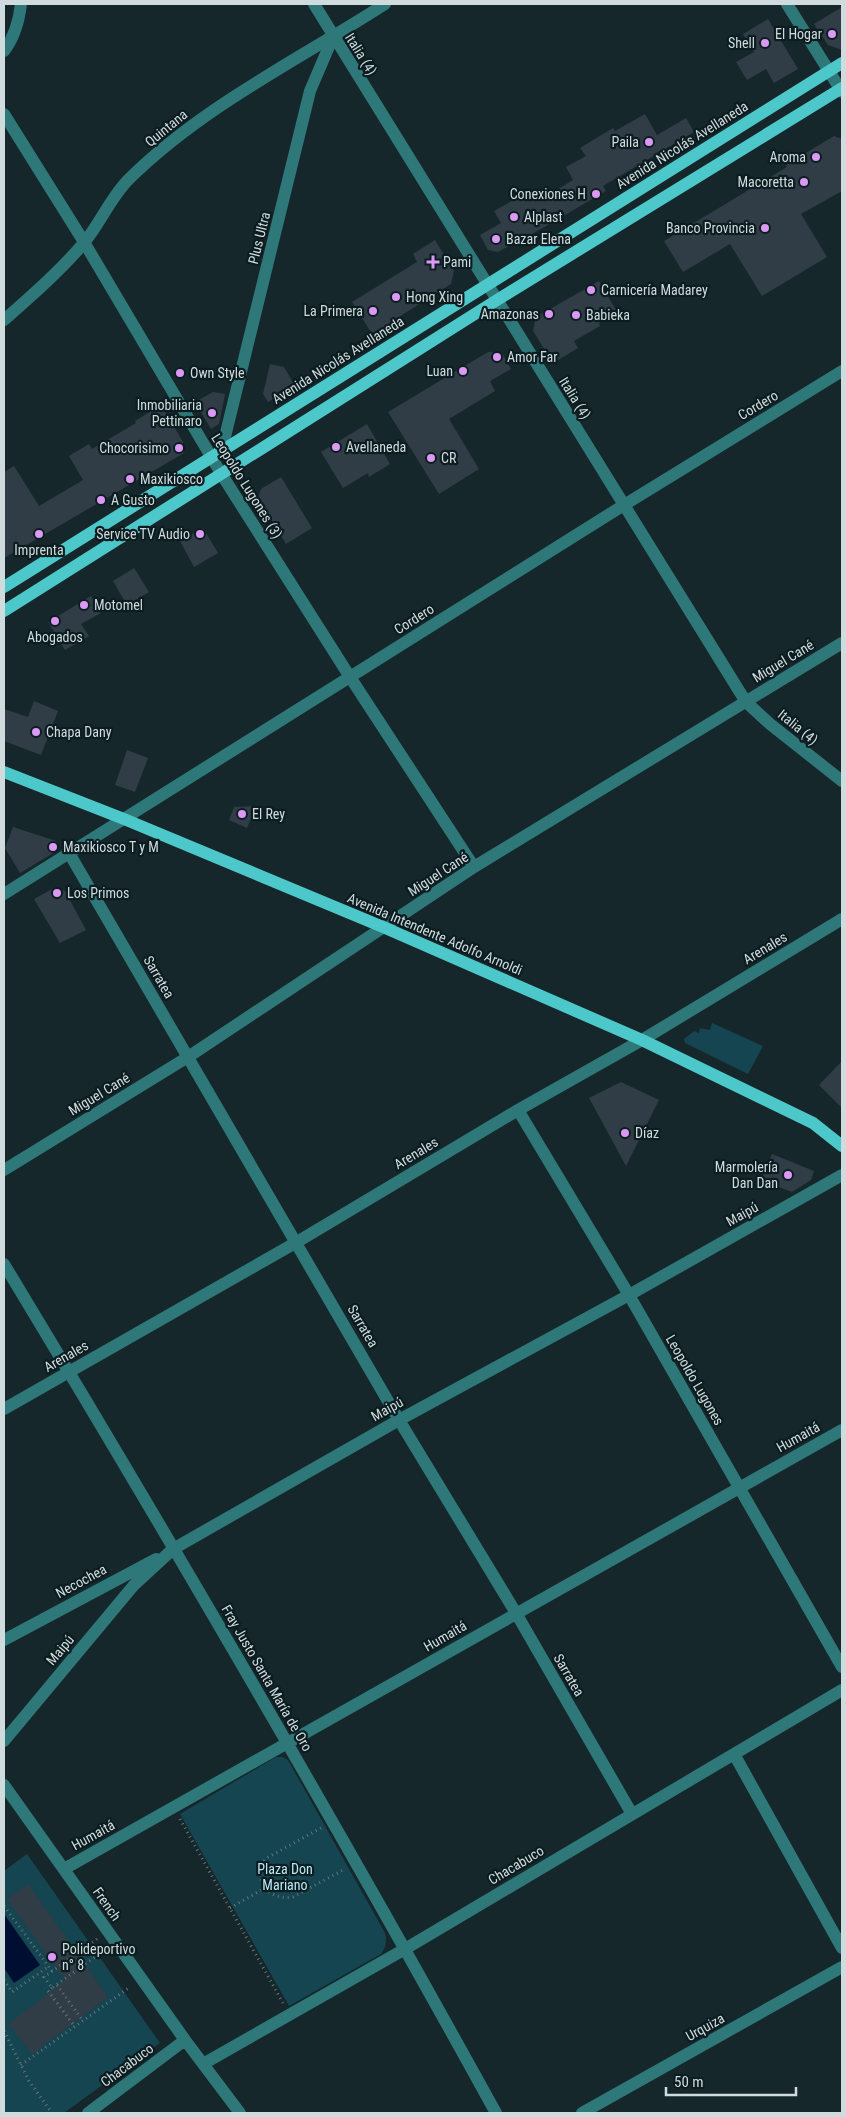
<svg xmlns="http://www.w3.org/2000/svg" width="846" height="2117" font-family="'Roboto Condensed',sans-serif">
<rect width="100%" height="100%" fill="#16272b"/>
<path fill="#154551" d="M712,1023L763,1046L748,1074L685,1043L684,1039L694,1031L699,1033L700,1028L710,1030Z
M276,1757H283L288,1760L385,1933C387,1942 386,1947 381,1954L289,2006L180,1814Z
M27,1854L160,2043L64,2113H4V1871Z"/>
<path fill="#000e32" d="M4,1914L40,1965L14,1983L4,1968Z"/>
<path fill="#303d46" d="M842,7V50L828,45L814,24Z
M768,19L798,69L774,83L766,69L747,80L736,62L754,52L743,34Z
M645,114L657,135L686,118L694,132L603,186L606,191L541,229L498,252L488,250L480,235L501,223L494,211L533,189L536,195L543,190L547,196L573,180L566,167L586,156L580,148L613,128L615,131Z
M834,136L842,139V191L801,214L827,257L762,296L730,244L683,272L664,241L787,167L786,165Z
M435,240L454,271L451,284L372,334L352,302L417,262L413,254Z
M599,281L617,312L599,323L600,326L574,341L578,348L553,363L533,331L536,317Z
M488,352L502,353L511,369L490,381L495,391L449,419L479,469L439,494L388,412Z
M270,364L284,367L295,386L268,402L263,394Z
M213,392L225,394L219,424L211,429L195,402Z
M161,405L183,442L184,453L4,558V472L14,466L39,506L83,480L69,456L89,444L92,449L136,423L135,421Z
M367,424L390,464L369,477L368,473L343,488L321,452Z
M281,477L312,528L286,544L258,498L261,489Z
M203,528L218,553L194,567L180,541Z
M134,568L149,592L127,605L113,581Z
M91,596L101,613L81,624L89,636L65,650L48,622Z
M34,701L58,711L41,755L4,741V709L28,717Z
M127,750L148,758L135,792L115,785Z
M256,806L247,828L229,820L234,807Z
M13,827L56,841L57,847L55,852L20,873L5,848Z
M54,888L65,891L86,930L60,943L34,899Z
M842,1061V1108L819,1085Z
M621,1082L659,1100L626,1166L589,1098Z
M772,1154L814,1171L811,1180L792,1192L761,1180Z
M28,1884L108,1997L32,2054L9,2024L65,1980L7,1899Z"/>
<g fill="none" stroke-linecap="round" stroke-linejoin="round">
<path stroke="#677578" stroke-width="3" stroke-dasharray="1 4" stroke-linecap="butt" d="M180,1819L283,2003
M321,1828L265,1859C252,1881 269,1901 293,1897L345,1869
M4,1906L52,1971
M230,1908L265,1888
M97,1939L44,1977L52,1988L106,1949
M4,1980L12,1992L48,1967
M57,1985L83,2021
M52,1988L48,1991L75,2027
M4,2031L29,2081L52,2113
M21,2065L130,1987"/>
<path stroke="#2f7879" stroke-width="12" d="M314,4L746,702L770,724L842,781
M787,4L842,92
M4,51C14,38 19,21 21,4
M4,114L84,242L222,475L350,677L474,867
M4,320C31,296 59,272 83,244C100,224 110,198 129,179C203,106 298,60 385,4
M222,449L310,91L333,37
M69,853L399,1420L516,1613L632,1814
M4,894L624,505L842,371
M518,1110L629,1295L842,1667
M4,1170L188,1057L474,867L842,643
M4,1264C173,1544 338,1826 496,2113
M4,1409L297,1242L518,1110L642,1040L842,919
M4,1640L156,1559
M4,1741L134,1585L173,1549L399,1420L629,1295L842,1175
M734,1754L842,1948
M4,1785L185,2040L240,2113
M64,1869L842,1430
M203,2064L405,1949L842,1690
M88,2113L185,2040
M582,2113L842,1967"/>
<path stroke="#4dc8ca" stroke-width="12" d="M4,587L842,63
M4,611L497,300L842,88
M4,772L124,819L383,927L642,1040L813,1123L842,1146"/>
</g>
<g fill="#dc99f4" stroke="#0c1d21" stroke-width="2">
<circle cx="832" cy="34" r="5"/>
<circle cx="765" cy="43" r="5"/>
<circle cx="649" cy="142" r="5"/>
<circle cx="816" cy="157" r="5"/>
<circle cx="804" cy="182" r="5"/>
<circle cx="596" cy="194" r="5"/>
<circle cx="514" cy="217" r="5"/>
<circle cx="765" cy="228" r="5"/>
<circle cx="496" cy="239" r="5"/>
<path d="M430.5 254.5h5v5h5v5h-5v5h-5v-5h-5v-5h5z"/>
<circle cx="591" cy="290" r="5"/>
<circle cx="396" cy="297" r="5"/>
<circle cx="373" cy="311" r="5"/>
<circle cx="549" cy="314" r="5"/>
<circle cx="576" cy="315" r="5"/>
<circle cx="497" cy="357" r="5"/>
<circle cx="463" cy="371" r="5"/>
<circle cx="180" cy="373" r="5"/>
<circle cx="212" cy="413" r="5"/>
<circle cx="336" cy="447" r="5"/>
<circle cx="179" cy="448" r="5"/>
<circle cx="431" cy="458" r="5"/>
<circle cx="130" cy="479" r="5"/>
<circle cx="101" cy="500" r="5"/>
<circle cx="39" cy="534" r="5"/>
<circle cx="200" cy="534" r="5"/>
<circle cx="84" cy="605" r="5"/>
<circle cx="55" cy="621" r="5"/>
<circle cx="36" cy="732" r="5"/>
<circle cx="242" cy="814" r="5"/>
<circle cx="53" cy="847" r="5"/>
<circle cx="57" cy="893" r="5"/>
<circle cx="625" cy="1133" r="5"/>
<circle cx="788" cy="1175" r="5"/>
<circle cx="52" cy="1957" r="5"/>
</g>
<g text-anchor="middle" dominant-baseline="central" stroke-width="4.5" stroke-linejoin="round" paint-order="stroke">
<g font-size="14" fill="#d0dbdd" stroke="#0c1d21" text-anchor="start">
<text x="822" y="34" text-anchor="end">El Hogar</text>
<text x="755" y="43" text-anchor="end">Shell</text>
<text x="639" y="142" text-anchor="end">Paila</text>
<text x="806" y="157" text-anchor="end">Aroma</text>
<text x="794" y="182" text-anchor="end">Macoretta</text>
<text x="586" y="194" text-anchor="end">Conexiones H</text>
<text x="524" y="217">Alplast</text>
<text x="755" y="228" text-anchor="end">Banco Provincia</text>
<text x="506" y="239">Bazar Elena</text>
<text x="443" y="262">Pami</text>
<text x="601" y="290">Carnicería Madarey</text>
<text x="406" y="297">Hong Xing</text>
<text x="363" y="311" text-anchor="end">La Primera</text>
<text x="539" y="314" text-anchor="end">Amazonas</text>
<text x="586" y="315">Babieka</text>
<text x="507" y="357">Amor Far</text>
<text x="453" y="371" text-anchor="end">Luan</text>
<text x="190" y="373">Own Style</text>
<text x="202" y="405" text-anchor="end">Inmobiliaria<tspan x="202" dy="16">Pettinaro</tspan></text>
<text x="346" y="447">Avellaneda</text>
<text x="169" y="448" text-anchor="end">Chocorisimo</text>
<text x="441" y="458">CR</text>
<text x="140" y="479">Maxikiosco</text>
<text x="111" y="500">A Gusto</text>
<text x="190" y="534" text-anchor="end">Service TV Audio</text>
<text x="39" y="550" text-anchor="middle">Imprenta</text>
<text x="94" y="605">Motomel</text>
<text x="55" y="637" text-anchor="middle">Abogados</text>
<text x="46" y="732">Chapa Dany</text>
<text x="252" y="814">El Rey</text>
<text x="63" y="847">Maxikiosco T y M</text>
<text x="67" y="893">Los Primos</text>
<text x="635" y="1133">Díaz</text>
<text x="778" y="1167" text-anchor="end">Marmolería<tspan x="778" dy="16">Dan Dan</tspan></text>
<text x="62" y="1949">Polideportivo<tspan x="62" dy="16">n° 8</tspan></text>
</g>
<g font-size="14" fill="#d0dbdd" stroke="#0c1d21">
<text transform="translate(361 54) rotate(58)">Italia (4)</text>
<text transform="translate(166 128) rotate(-39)">Quintana</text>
<text transform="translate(682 145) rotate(-32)">Avenida Nicolás Avellaneda</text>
<text transform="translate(259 238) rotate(-76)">Plus Ultra</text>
<text transform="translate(338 360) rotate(-32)">Avenida Nicolás Avellaneda</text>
<text transform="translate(575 398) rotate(58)">Italia (4)</text>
<text transform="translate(758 405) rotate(-31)">Cordero</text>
<text transform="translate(247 486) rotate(58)">Leopoldo Lugones (3)</text>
<text transform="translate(414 619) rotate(-32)">Cordero</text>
<text transform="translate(783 661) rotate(-31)">Miguel Cané</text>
<text transform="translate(798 727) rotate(39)">Italia (4)</text>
<text transform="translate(438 874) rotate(-33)">Miguel Cané</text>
<text transform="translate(435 934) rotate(23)">Avenida Intendente Adolfo Arnoldi</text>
<text transform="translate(765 948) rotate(-31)">Arenales</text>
<text transform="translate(159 977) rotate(60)">Sarratea</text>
<text transform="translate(99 1094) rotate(-31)">Miguel Cané</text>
<text transform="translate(416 1153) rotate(-31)">Arenales</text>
<text transform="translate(742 1214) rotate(-29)">Maipú</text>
<text transform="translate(363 1326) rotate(60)">Sarratea</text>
<text transform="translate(66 1356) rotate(-30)">Arenales</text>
<text transform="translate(695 1380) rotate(60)">Leopoldo Lugones</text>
<text transform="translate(387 1409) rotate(-29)">Maipú</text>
<text transform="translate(798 1437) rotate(-29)">Humaitá</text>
<text transform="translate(81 1581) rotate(-28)">Necochea</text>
<text transform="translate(445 1636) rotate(-30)">Humaitá</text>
<text transform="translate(60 1650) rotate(-50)">Maipú</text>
<text transform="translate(569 1675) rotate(60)">Sarratea</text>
<text transform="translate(267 1678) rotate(60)">Fray Justo Santa María de Oro</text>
<text transform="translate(93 1835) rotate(-29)">Humaitá</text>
<text transform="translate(516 1865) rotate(-31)">Chacabuco</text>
<text transform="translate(107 1904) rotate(55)">French</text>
<text transform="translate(705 2027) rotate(-29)">Urquiza</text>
<text transform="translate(127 2065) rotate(-37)">Chacabuco</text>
</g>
<g font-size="14" fill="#b9e8f5" stroke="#0c1d21">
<text x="285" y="1869">Plaza Don<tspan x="285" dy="16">Mariano</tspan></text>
</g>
</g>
<rect width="846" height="2117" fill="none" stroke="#d0dbdd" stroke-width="10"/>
<path d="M666 2087v8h130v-8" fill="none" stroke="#d0dbdd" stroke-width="2.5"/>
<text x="674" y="2087" font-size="15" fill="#d0dbdd" stroke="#0c1d21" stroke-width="4" paint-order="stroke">50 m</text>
</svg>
